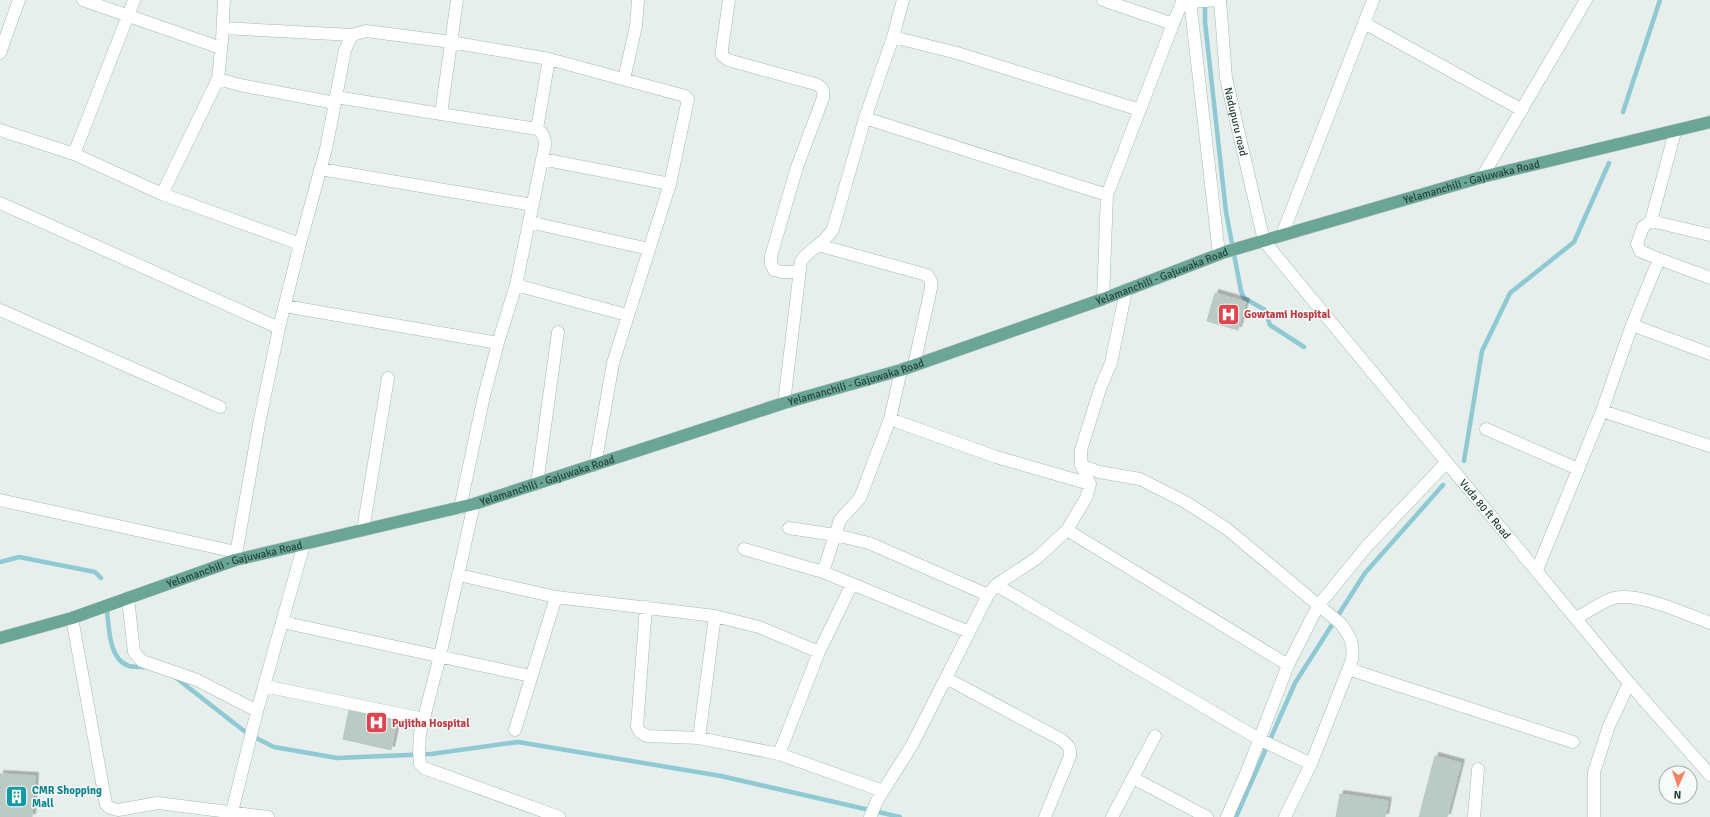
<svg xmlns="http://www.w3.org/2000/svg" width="1710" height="817" font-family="Signika,sans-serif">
<defs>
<filter id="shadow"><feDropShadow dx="3.5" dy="-3.5" stdDeviation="0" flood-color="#0004"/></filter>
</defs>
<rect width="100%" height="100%" fill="#e6efeb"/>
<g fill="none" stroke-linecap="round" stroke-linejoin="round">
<path stroke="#8ec9d4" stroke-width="4.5" d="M1205,1V22L1226,212L1241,291L1244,298L1265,310L1270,325L1304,347
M1623,112L1660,0
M1464,461L1482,351L1510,293L1574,242L1609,163
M0,562L19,557L95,572L101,578
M107,611C109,628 109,660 129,666C134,667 140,667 145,667
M175,677L248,734L274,747L337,758L431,754L518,742L721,776L900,817
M1236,817L1295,683L1365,573L1443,485"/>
</g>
<path fill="#bbcac4" stroke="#b8c9c2" filter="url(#shadow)" d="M1215,293L1246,302L1238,330L1207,321Z
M349,710L397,721L391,750L343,739Z
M1435,756L1461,763L1447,817H1419Z
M0,774L35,776L32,817H0Z
M1340,794L1388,801L1385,817H1336Z"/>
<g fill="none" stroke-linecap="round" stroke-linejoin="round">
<defs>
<path id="street" d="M83,0L221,48
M224,0L222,40L218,79L240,85L335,103
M729,0L722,49V55L728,60L815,84C823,87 824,90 823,98L797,167L771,256V264L774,270L782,272H799
M1103,0L1173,24L1183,0
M1364,23L1522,110
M223,28L352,35
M893,37L957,53L1140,110
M0,53L19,0
M624,79L636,26L638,0
M336,97L441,114L457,0
M441,114L537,129C543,133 545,137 545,145L516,285L498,343L484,396L460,508
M865,118L1107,195
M537,129L549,59
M0,130L74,154L162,194L300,244
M74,154L134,0
M542,159L670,184
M320,169L533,205
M1482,177L1586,0
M162,194L218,79
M0,203L279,328
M1651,221L1675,132
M529,222L649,249
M1282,235L1373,0
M818,245L927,275L931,281V288L914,365
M1659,259L1640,251L1637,244L1643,227L1651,221L1710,235
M516,285L627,315
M1103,299L1107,195L1173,24
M285,306L498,343
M0,310L220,407
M1632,325L1659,259L1710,278
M1710,354L1632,325L1602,411L1710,446
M784,403L801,261C811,248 824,244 833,229L865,118L893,37L903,0
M890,419L996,457L1090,484
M1486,429L1578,469
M1081,465L1099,472L1140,479L1187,503L1227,529L1341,624C1351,638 1354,643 1352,660L1311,764L1285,817
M537,484L558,332
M0,500L236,552
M474,504L440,656L420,733L419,751L420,764L424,768L559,817
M789,528L835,535L869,543L988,595
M363,530L388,378
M1067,530L1288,665
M744,549L823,572L969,632
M235,560L259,424L279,328L300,244L326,149L345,50L352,35L366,31L451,42L549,59L685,96L688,99L670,184L613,363L595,465
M1537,570L1602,411
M823,572L840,520L860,498L890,419L901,370
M459,575L556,597L715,616L759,627L819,652
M996,585L1259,739L1311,764
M128,598L134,652L142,661L197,680L257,711
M646,607L637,726L640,732L647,736L699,738L779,754L883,791
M72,618L106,804L110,808L118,810L158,803L268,817
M1576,618C1588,612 1601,602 1614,598C1639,592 1686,614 1710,623
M282,622L530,676
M1348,669L1573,742
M946,678L1062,740C1068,745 1071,748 1070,756L1045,817
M264,686L424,719
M515,730L556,597
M699,738L715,616
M779,754L819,652L852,584
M1133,778L1207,817
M232,812L257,711L304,544
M870,817L878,799L912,745L988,595L996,585L1037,558L1067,530L1086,498L1090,484L1081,465V450L1100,389L1111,363L1126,290
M1112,817L1155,736
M1227,817L1246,774L1288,665L1318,606L1367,546L1446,463
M1474,817L1478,769
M1594,817V772L1609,726L1629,683"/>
<g id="secondary">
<path d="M1190,0L1219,254"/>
<path id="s1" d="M1220,0L1226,78L1264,241L1629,683L1710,775"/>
<path d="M1190,2L1220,0"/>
</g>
<g id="primary">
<path id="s2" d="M0,638L72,618L235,560L474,504L784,403L901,370L1103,299L1225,252L1482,177L1710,122"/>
</g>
</defs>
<use href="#street" stroke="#a8b8b2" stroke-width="13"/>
<use href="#secondary" stroke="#a4bbb3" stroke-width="13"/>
<use href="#primary" stroke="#c2cac8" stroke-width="13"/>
<use href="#street" stroke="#fff" stroke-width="12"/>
<use href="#secondary" stroke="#fff" stroke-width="12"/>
<use href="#primary" stroke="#6aa596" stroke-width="12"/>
</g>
<defs>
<symbol id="hospital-square" viewBox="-11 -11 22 22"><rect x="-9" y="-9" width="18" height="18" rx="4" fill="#e0444e" stroke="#f7fbf9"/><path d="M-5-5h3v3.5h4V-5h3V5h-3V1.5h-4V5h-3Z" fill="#fff"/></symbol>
<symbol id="building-square" viewBox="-11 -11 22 22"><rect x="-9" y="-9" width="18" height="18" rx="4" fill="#0f9aa8" stroke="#f7fbf9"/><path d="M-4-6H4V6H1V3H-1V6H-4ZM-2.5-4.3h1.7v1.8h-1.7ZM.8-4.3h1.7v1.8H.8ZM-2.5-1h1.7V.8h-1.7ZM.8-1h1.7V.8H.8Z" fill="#fff"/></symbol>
</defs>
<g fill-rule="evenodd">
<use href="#hospital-square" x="1216" y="302" width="25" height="25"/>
<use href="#hospital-square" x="364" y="710" width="25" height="25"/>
<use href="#building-square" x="4" y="784" width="25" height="25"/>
</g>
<g text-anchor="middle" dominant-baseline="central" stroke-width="3" stroke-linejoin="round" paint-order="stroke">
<g font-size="11" fill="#24423a" stroke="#f7fbf9">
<text stroke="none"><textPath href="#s1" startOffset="123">Nadupuru road</textPath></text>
<text stroke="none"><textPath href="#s2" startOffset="1542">Yelamanchili - Gajuwaka Road</textPath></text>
<text stroke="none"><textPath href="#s2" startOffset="1218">Yelamanchili - Gajuwaka Road</textPath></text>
<text stroke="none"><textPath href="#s2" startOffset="894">Yelamanchili - Gajuwaka Road</textPath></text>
<text stroke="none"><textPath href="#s2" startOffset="570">Yelamanchili - Gajuwaka Road</textPath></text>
<text stroke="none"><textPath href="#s1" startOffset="593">Vuda 80 ft Road</textPath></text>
<text stroke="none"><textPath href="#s2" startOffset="246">Yelamanchili - Gajuwaka Road</textPath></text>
</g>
<g font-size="11" font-weight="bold" fill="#be3a42" stroke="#f7fbf9" text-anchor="start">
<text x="1244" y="314">Gowtami Hospital</text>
<text x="392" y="723">Pujitha Hospital</text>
</g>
<g font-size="11" font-weight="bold" fill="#0d838f" stroke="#f7fbf9" text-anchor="start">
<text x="32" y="790">CMR Shopping<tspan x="32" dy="13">Mall</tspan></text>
</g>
</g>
<g transform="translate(1678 785) rotate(183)"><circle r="19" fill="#f7fbf9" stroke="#a3b1ad"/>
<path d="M0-3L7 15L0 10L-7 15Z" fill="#f4845f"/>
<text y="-6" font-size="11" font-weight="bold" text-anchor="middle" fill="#24423a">N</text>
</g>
</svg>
